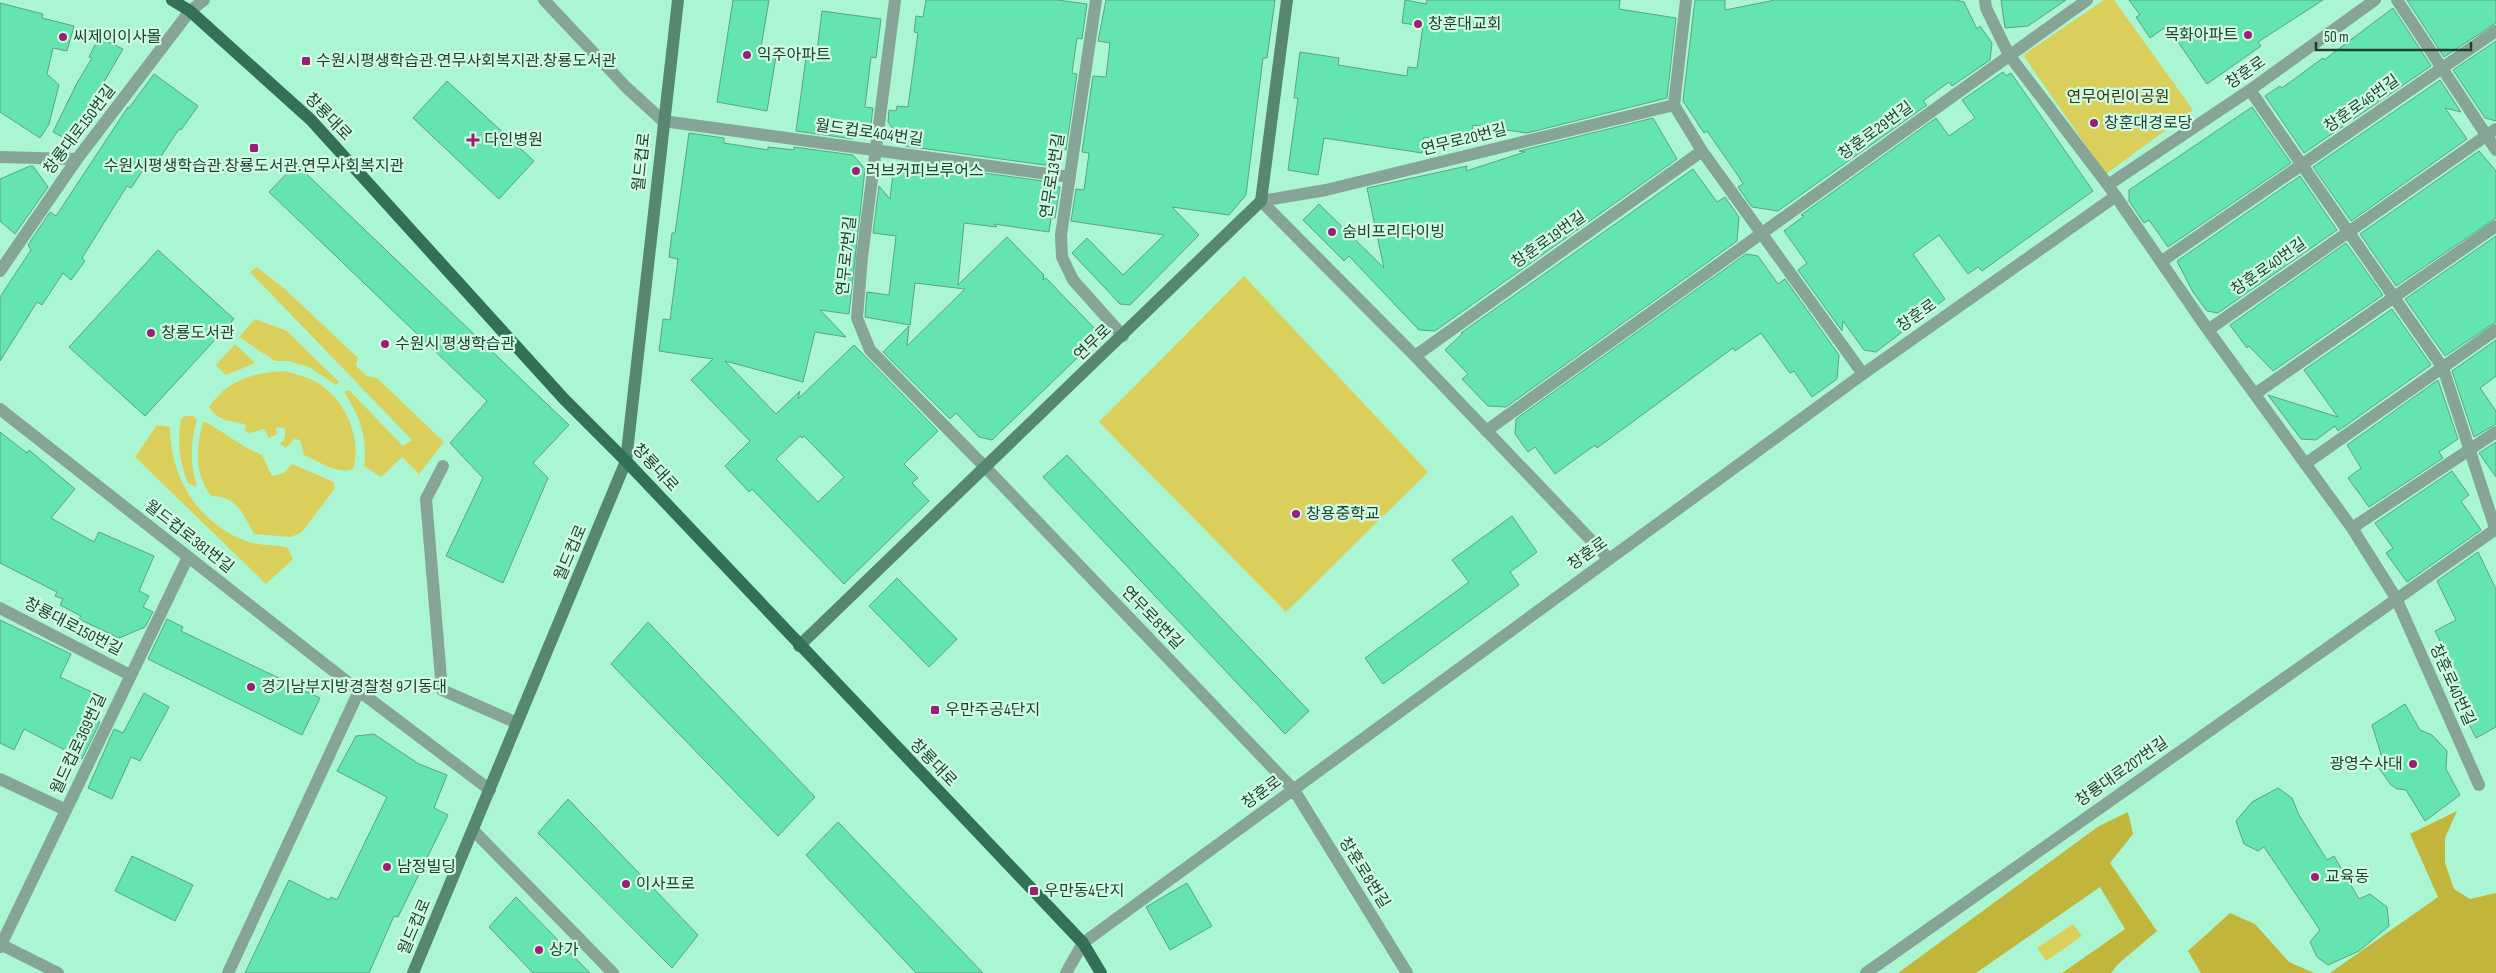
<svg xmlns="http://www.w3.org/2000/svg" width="2496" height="973" font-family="'Sofia Sans Condensed','Noto Sans KR',sans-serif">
<rect width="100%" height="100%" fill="#abf6d2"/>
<path fill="#dbcf5b" d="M2104,0H2114L2193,110L2106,174L2023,55Z
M257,267L286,290L358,358L356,366L367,376L377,378L444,442L419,474L402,457L381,477L364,466C368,437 359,415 344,392L349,390L403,446L412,440L250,272Z
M1244,276L1428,472L1286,612L1099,422Z
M255,319L287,331L339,382L336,385L309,367L288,361H275L239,337Z
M235,344L255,363L226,375L216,365Z
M285,371C299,375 313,378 325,388C347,405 362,441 353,469C337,475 318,461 304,455L300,440L294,439L286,448L280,444L285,438V428L276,427L277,434L269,438L264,429L250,433L245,431L246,425C231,419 221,424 209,407C227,380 254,372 285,371Z
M185,416H193L197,420C190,443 190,464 197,487L188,483C179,461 177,442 181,419Z
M203,422L208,423L245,447L262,455L272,476L284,473L292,464L334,482L335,488L302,532L291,537L254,534C243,514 237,496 211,496C194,473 196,448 203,422Z
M157,425L170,427C170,478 199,525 249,542C260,545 275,545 287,547L293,559L266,584L135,457Z
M2073,924L2082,936L2046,961L2037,948Z"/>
<path fill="#c2b53b" d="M2457,811L2445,838V863L2454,889L2470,899L2496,893V973H2330L2438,897L2410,834Z
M2128,812L2133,834L2110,863L2157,931L2118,964L2111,973H2062L2125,929L2100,887L1976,973H1898L2099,826Z
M2230,913L2255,924L2289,962L2314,973H2201L2188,951Z"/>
<path fill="#64e5b0" stroke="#5aa383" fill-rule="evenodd" d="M733,0H769L760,53L776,56L767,111L717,102Z
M926,0H1057L1087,4L1082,39L1077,38L1072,73L1077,74L1066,150L1055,148L1052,166L905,146L888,122L889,110L896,111L897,106L908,107L918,33L914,32L916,16L923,17Z
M1106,0H1275L1267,58H1263L1246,195L1229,215L1172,207L1199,235L1130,305L1120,304L1072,253L1087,238L1123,275L1164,235L1071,221L1076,189L1084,190L1089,153L1082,152L1093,76L1106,77L1110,43L1098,41Z
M1405,0L1426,4L1427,0H1620L1619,9L1676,18L1667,98L1527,133L1473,125L1470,144L1424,137L1422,153L1324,138L1318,175L1288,170L1298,98H1294L1300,52L1339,58L1338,65L1407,76L1408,67L1417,68L1423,26L1402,23Z
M1695,0H1725V10L1775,0H1955L1964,2L1977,29L1980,26L1992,43L1990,60L1952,86L1949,82L1923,101L1927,105L1778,211L1752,207L1738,187L1743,184L1741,180L1707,131L1704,133L1683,101Z
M2001,0H2066L2028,26L2005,28Z
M2129,0H2323L2258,42L2261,46L2207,84L2167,26L2150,38L2136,17L2140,15Z
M2407,0H2496V23L2444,57Z
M0,3L43,14L42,18L74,26L67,51L53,48L47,74L59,85L49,124L40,138L0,112Z
M2393,8L2431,66L2304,153L2265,96L2280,86L2282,88L2323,58L2324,60Z
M822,11L881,19L876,58L871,57L865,107L873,108L871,124L853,139L796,131L806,58L816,60Z
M99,37L123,49L87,111L72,142L53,132L77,83L92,58L89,57Z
M2496,41V121L2485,118L2453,70Z
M2003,72L2006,76L2011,73L2093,191L1982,271L1978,267L1968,274L1939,235L1913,254L1945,299L1876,352L1864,350L1843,321L1842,331L1798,270L1807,263L1784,231L1804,216L1801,215L1936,118L1949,136L1975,118L1962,100Z
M154,74L198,106L181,130L179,129L158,161L152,157L131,188L127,186L82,258L85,261L71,280L63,273L42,305L37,302L0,361V297L31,250L28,245L50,212L56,216L128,107L129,108Z
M2440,80L2461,112L2445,108L2467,139L2351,221L2313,167Z
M447,81L534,161L499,199L413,118Z
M2252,107L2291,163L2168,247L2149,220L2144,223L2129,201V190Z
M1653,118L1677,159L1435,331L1419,330L1349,256L1344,261L1303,220L1319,204L1384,268L1367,188L1467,166L1466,171L1525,152L1519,151Z
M689,133L724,138V143L768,150V147L794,150V147L853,155L865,169L849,314L820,310L846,337L815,332L803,382L725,361L776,414L800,391L798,399L854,345L938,431L904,464L918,478L912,483L929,501L844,584L752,489L749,492L725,466L750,441L691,380L713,359L659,351L663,319L670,320L678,259L669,257L672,233H675ZM800,436L802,438L804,436L844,477L818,502L776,459Z
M2479,151L2496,171V218L2396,286L2360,234Z
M296,164L569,425L533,463L548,478L503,583L446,556L483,478L450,443L487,401L269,192Z
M918,164L1050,182V186L1060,187L1055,218H1051L1049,232L994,224L997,227L964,223L958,285L1007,237L1044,275L1043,280L1046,278L1101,335L992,440L979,437L956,413L950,419L883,352L909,326L907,346L965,289L915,283L910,325L865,317L867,292L889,295L896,236L873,233L879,186L890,199L894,165L921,169Z
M30,166H33L48,187L15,234L0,221V179Z
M1693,169L1717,202L1725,197L1739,217L1737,241L1506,407L1488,406L1462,379L1468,374L1445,350L1463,333H1461Z
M2300,176L2337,230L2218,313L2207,311L2193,292L2177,261Z
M2496,236V322L2445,356L2405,299Z
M2346,243L2383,295L2273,371L2249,346L2247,348L2230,325Z
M158,250L234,319L145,416L69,347Z
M1746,254L1758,256L1778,284L1785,279L1839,355L1837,379L1812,397L1794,371L1790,373L1761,333L1735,351L1733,348L1597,448L1595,445L1555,474L1535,447L1528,452L1515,434L1516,419Z
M2392,309L2431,365L2338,431L2335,426L2316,440L2301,439L2268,395L2338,417L2304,370Z
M2496,340V376L2480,388L2496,411V424L2474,437L2452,371Z
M2438,380L2458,439L2439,452L2443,458L2369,507L2348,478L2361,468L2347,445Z
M0,432L27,453L29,450L75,489L51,518L94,542L99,532L154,556L139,591L149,596L143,607L153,612L145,627L119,638L79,619L81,616L60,605L63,599L55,596L57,592L0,563Z
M2496,442V477L2479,453Z
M1067,455L1309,711L1285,734L1043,477Z
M2452,471L2469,495L2461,501L2481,530L2407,582L2386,553L2393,548L2375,523Z
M1512,516L1537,552L1510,572L1519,585L1383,684L1365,658L1469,582L1452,560Z
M2478,552L2496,589V727L2476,738L2457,701L2462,699L2446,667L2452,664L2435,631L2456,620L2437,581Z
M897,578L957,639L929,667L869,606Z
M167,619L183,627L181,631L320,698L302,735L148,659Z
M0,620L71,654L60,677L100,696L91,717L100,722L82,759L24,729L14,750L0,743Z
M648,622L815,797L778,836L611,664Z
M144,693L169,707L140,761L131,757L112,799L88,788L114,729L123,733Z
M2405,704L2420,730L2432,735L2447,751L2446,769L2460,795L2425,821L2406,790L2397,789L2391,785L2379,768L2381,754L2372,725Z
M374,734L419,764L447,775L434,808L448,815L398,917L394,916L369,973H245L289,880L329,900L331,897L337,900L387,797L337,771L356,736Z
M2278,788L2292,798L2299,815L2327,860L2334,856L2359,899L2370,894L2387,907L2389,926L2359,951L2328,965L2317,957L2310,942L2320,930L2264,847L2258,851L2244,844L2236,821L2252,802Z
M568,799L698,935L672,968L538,833Z
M838,822L983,973H916L806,855Z
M132,856L193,885L175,921L115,891Z
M1187,883L1212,926L1170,950L1146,907Z
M516,897L590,973H533L489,927Z"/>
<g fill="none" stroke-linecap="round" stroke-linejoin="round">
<path stroke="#87a596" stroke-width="12" d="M544,0L627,88L663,121L1070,177
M895,0L862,257L857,318L870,350L986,468L1294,790L1407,973
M1096,0L1061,235L1062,257L1073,280L1123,336
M1686,0L1674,105L1702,151L1863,374
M1985,0L1986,8L2009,55L2108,185L2208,330L2352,528L2396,598L2479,785
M2397,0L2496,150
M2250,90L2443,368L2496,531
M0,157L77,159
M2108,185L2250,90L2375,0
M1261,201L1415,356L1609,559
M1261,201L1326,190L1674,105
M2162,261L2496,31
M0,271L77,159L190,11L204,0
M2208,330L2496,129
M1415,356L1702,151
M2255,394L2496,226
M0,409L359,691L490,790
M1486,431L2087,0
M2305,464L2496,330
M443,466L426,499L442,690L517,723
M2352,528L2496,432
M0,608L130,675
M0,779L66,810
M473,830L613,973
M0,944L58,973
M0,947L188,557
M228,973L359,691
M1066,973L1083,943L1863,374L2116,196
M1866,973L2496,529"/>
<path stroke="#588771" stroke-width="12" d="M799,646L1261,201L1287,0
M413,973L626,461L678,0"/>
<path stroke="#347057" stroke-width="12" d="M172,0L190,11L311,120L564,399L626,461L1083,943L1101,973"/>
</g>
<g fill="#9b1f76" stroke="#d0fce6" stroke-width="2">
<circle cx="1418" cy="24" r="5"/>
<circle cx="2248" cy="35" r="5"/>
<circle cx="63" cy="37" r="5"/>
<circle cx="747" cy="55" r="5"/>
<rect x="301" y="56" width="10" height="10" rx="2.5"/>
<circle cx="2094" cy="123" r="5"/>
<path d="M470.5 132.5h5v5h5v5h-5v5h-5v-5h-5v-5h5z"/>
<rect x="249" y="143" width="10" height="10" rx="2.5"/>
<circle cx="856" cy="171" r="5"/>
<circle cx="1332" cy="232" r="5"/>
<circle cx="151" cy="333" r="5"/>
<circle cx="385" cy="344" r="5"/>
<circle cx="1296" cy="514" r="5"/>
<circle cx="251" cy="687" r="5"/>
<rect x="930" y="705" width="10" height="10" rx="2.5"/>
<circle cx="2413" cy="764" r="5"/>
<circle cx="387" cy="867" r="5"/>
<circle cx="2315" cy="877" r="5"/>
<circle cx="626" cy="884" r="5"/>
<rect x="1029" y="886" width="10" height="10" rx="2.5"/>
<circle cx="539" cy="950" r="5"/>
</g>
<g text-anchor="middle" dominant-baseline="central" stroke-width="4.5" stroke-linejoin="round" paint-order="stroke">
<g font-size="16" fill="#214032" stroke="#d0fce6" text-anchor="start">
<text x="1428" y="24">창훈대교회</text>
<text x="2238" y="35" text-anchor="end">목화아파트</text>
<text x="73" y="37">씨제이이사몰</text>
<text x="757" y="55">익주아파트</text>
<text x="316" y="61">수원시평생학습관.연무사회복지관.창룡도서관</text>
<text x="2104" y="123">창훈대경로당</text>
<text x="484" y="140">다인병원</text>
<text x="254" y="166" text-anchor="middle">수원시평생학습관.창룡도서관.연무사회복지관</text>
<text x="866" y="171">러브커피브루어스</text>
<text x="1342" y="232">숨비프리다이빙</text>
<text x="161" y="333">창룡도서관</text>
<text x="395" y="344">수원시 평생학습관</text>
<text x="1306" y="514">창용중학교</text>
<text x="261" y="687">경기남부지방경찰청 9기동대</text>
<text x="945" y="710">우만주공4단지</text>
<text x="2403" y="764" text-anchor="end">광영수사대</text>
<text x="397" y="867">남정빌딩</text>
<text x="2325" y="877">교육동</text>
<text x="636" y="884">이사프로</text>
<text x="1044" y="891">우만동4단지</text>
<text x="549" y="950">상가</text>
</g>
<g font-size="16" fill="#214032" stroke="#d0fce6">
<text transform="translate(2246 73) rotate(-35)">창훈로</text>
<text transform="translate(2362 104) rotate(-35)">창훈로46번길</text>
<text transform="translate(328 117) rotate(46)">창룡대로</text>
<text transform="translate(80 130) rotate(-53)">창룡대로150번길</text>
<text transform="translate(1876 131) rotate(-36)">창훈로29번길</text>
<text transform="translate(869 133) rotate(8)">월드컵로404번길</text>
<text transform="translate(1464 140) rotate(-14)">연무로20번길</text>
<text transform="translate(642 162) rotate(-84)">월드컵로</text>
<text transform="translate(1053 176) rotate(-81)">연무로13번길</text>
<text transform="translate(1549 240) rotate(-35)">창훈로19번길</text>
<text transform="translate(847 256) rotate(-84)">연무로7번길</text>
<text transform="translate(2269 267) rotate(-35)">창훈로40번길</text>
<text transform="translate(1917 316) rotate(-35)">창훈로</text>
<text transform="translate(1093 343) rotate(-44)">연무로</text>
<text transform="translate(655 468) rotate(47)">창룡대로</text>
<text transform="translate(189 537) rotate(38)">월드컵로381번길</text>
<text transform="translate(571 553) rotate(-67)">월드컵로</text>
<text transform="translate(1588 554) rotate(-36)">창훈로</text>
<text transform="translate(1152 618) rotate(46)">연무로8번길</text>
<text transform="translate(73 627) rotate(27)">창룡대로150번길</text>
<text transform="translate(2452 685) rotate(66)">창훈로40번길</text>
<text transform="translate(79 744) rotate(-65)">월드컵로369번길</text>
<text transform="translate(933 763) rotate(46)">창룡대로</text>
<text transform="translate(2122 772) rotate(-35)">창룡대로207번길</text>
<text transform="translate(1262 793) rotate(-36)">창훈로</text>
<text transform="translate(1364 873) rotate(58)">창훈로8번길</text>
<text transform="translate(415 927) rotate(-67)">월드컵로</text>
</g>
<g font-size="16" fill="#3a3501" stroke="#d0fce6">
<text x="2118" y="97">연무어린이공원</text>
</g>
</g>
<path d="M2316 42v8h155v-8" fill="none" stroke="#214032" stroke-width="2.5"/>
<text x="2324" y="42" font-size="15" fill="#214032" stroke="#d0fce6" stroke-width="4" paint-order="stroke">50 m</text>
</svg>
